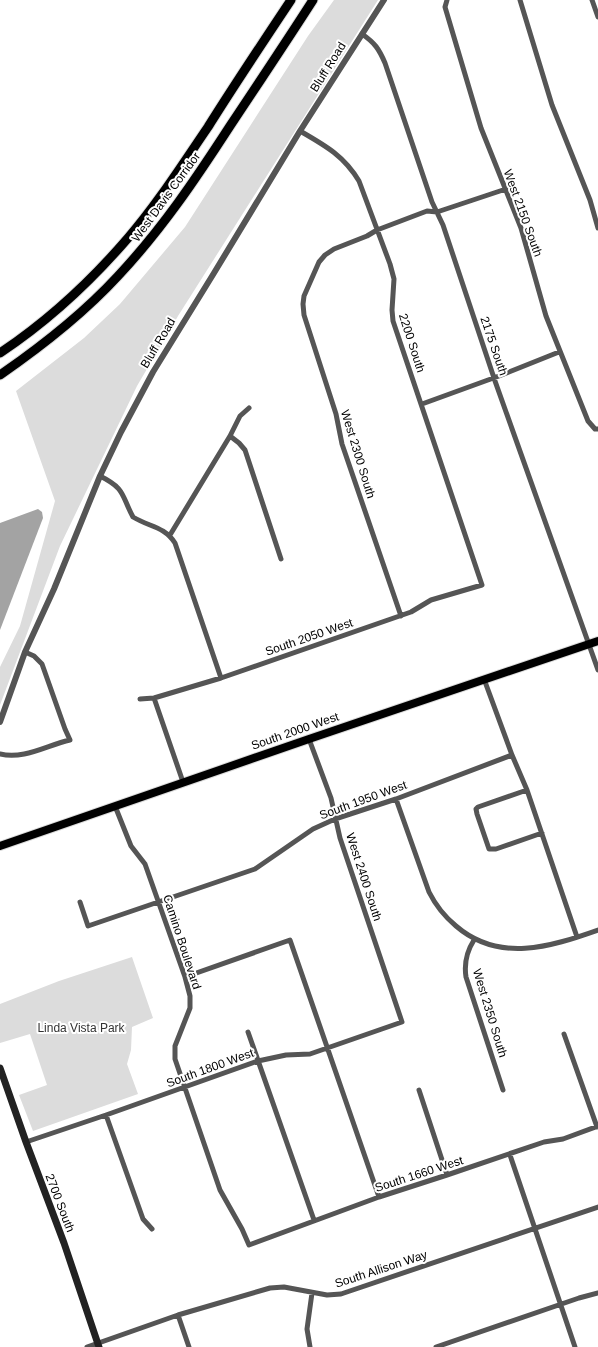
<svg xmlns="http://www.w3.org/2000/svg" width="598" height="1347" font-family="Arial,sans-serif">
<rect width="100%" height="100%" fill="#fff"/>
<path fill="#dcdcdc" d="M334,0H378L178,316L137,386L60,546L0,705V667L20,626L55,501L16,391L84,338L120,304L185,227L308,36Z
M132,957L153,1018L132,1027L131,1050L127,1064L138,1094L33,1131L19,1095L47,1085L30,1034L0,1043V1004L59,981Z"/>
<path fill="#a3a3a3" d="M38,509L42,512L43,518L0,630V523Z"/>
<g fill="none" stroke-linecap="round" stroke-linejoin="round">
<defs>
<path id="primary" d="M0,846L309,739L598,641"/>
<path id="motorway" d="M0,353C48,321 91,281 128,238C158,203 182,165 208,127C235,84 263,42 291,0
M0,375C42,346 83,314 118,276C162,229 195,180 230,126C258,84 286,42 313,0"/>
</defs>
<use href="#primary" stroke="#dbdbdb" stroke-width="10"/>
<use href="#motorway" stroke="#dbdbdb" stroke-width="11"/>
<path stroke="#555" stroke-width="5" d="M447,0L445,7L481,128L521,228L546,316L588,421L595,429H598
M520,0L552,105L590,200L598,228
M592,0L598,17
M362,34C375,43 379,49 385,63L432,202L443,225L495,381L598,670
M422,404L499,376L559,352
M230,436L239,443L245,450L281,559
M100,476C126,489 121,495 133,517C149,527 164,526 175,543L221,678
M170,535L230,436L240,416L249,408
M401,616L342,444L336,414L304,315L303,304L304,296L319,262L325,255L334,249L367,236L377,230L427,211L437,212L506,189
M484,679L512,755L527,790L577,937
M154,698L183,782
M140,699L154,698L221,678L411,612L431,600L482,585L393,321L392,310L394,279L390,264L359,181C344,156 326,146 300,131
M0,754C24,760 47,745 70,740L65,729L42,664L34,656L25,652
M527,790L478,807L476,809L477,814L489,849H496L542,833
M396,799L429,892C436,906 444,916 456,926C499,963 550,947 598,930
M115,806L131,846L145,864L185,977L190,996V1008L175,1046V1059L220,1190L242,1229L249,1245L379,1197L447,1175L544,1142L563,1139L598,1126
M80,902L88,926L255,869L313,829L335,819L396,799L512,755
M474,940C467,951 464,964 466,977L503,1090
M185,977L290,940L379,1197
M248,1032L314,1220
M564,1034L597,1127
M419,1090L447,1175
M106,1115L143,1219L152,1229
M26,1142L106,1115L258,1061L286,1055L310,1054L402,1022L340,838L331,798L309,739
M510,1155L575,1347
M178,1315L189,1347
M87,1347L178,1315L270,1288L284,1287L327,1295L341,1294L598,1207
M310,1347L307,1329L312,1293
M436,1347L579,1298L598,1293"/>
<path stroke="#555" stroke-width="6" d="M0,722L25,652L54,589L100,476L121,432L153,372L214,273L300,131L384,0"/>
<path stroke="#222" stroke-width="7" d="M0,1068L26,1142L64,1243L99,1347"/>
<use href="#primary" stroke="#000" stroke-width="8"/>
<use href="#motorway" stroke="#000" stroke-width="9"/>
</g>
<g text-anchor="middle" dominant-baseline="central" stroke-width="4" stroke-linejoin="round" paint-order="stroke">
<g font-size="12" fill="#000" stroke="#fff">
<text transform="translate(328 67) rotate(-58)">Bluff Road</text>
<text transform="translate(166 197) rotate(-54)">West Davis Corridor</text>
<text transform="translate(523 213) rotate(70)">West 2150 South</text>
<text transform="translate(158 343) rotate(-59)">Bluff Road</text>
<text transform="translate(412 343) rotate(72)">2200 South</text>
<text transform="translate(494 346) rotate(71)">2175 South</text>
<text transform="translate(358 454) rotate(73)">West 2300 South</text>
<text transform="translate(309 637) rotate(-19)">South 2050 West</text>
<text transform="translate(295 731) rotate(-19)">South 2000 West</text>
<text transform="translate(363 800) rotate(-20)">South 1950 West</text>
<text transform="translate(364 877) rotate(72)">West 2400 South</text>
<text transform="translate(182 942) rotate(72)">Camino Boulevard</text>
<text transform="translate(490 1013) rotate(73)">West 2350 South</text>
<text transform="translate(210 1068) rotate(-20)">South 1800 West</text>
<text transform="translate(419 1174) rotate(-18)">South 1660 West</text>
<text transform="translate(60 1203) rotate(69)">2700 South</text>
<text transform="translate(381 1269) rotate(-18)">South Allison Way</text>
</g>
<g font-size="12" fill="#333" stroke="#fff">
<text x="81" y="1028">Linda Vista Park</text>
</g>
</g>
</svg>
